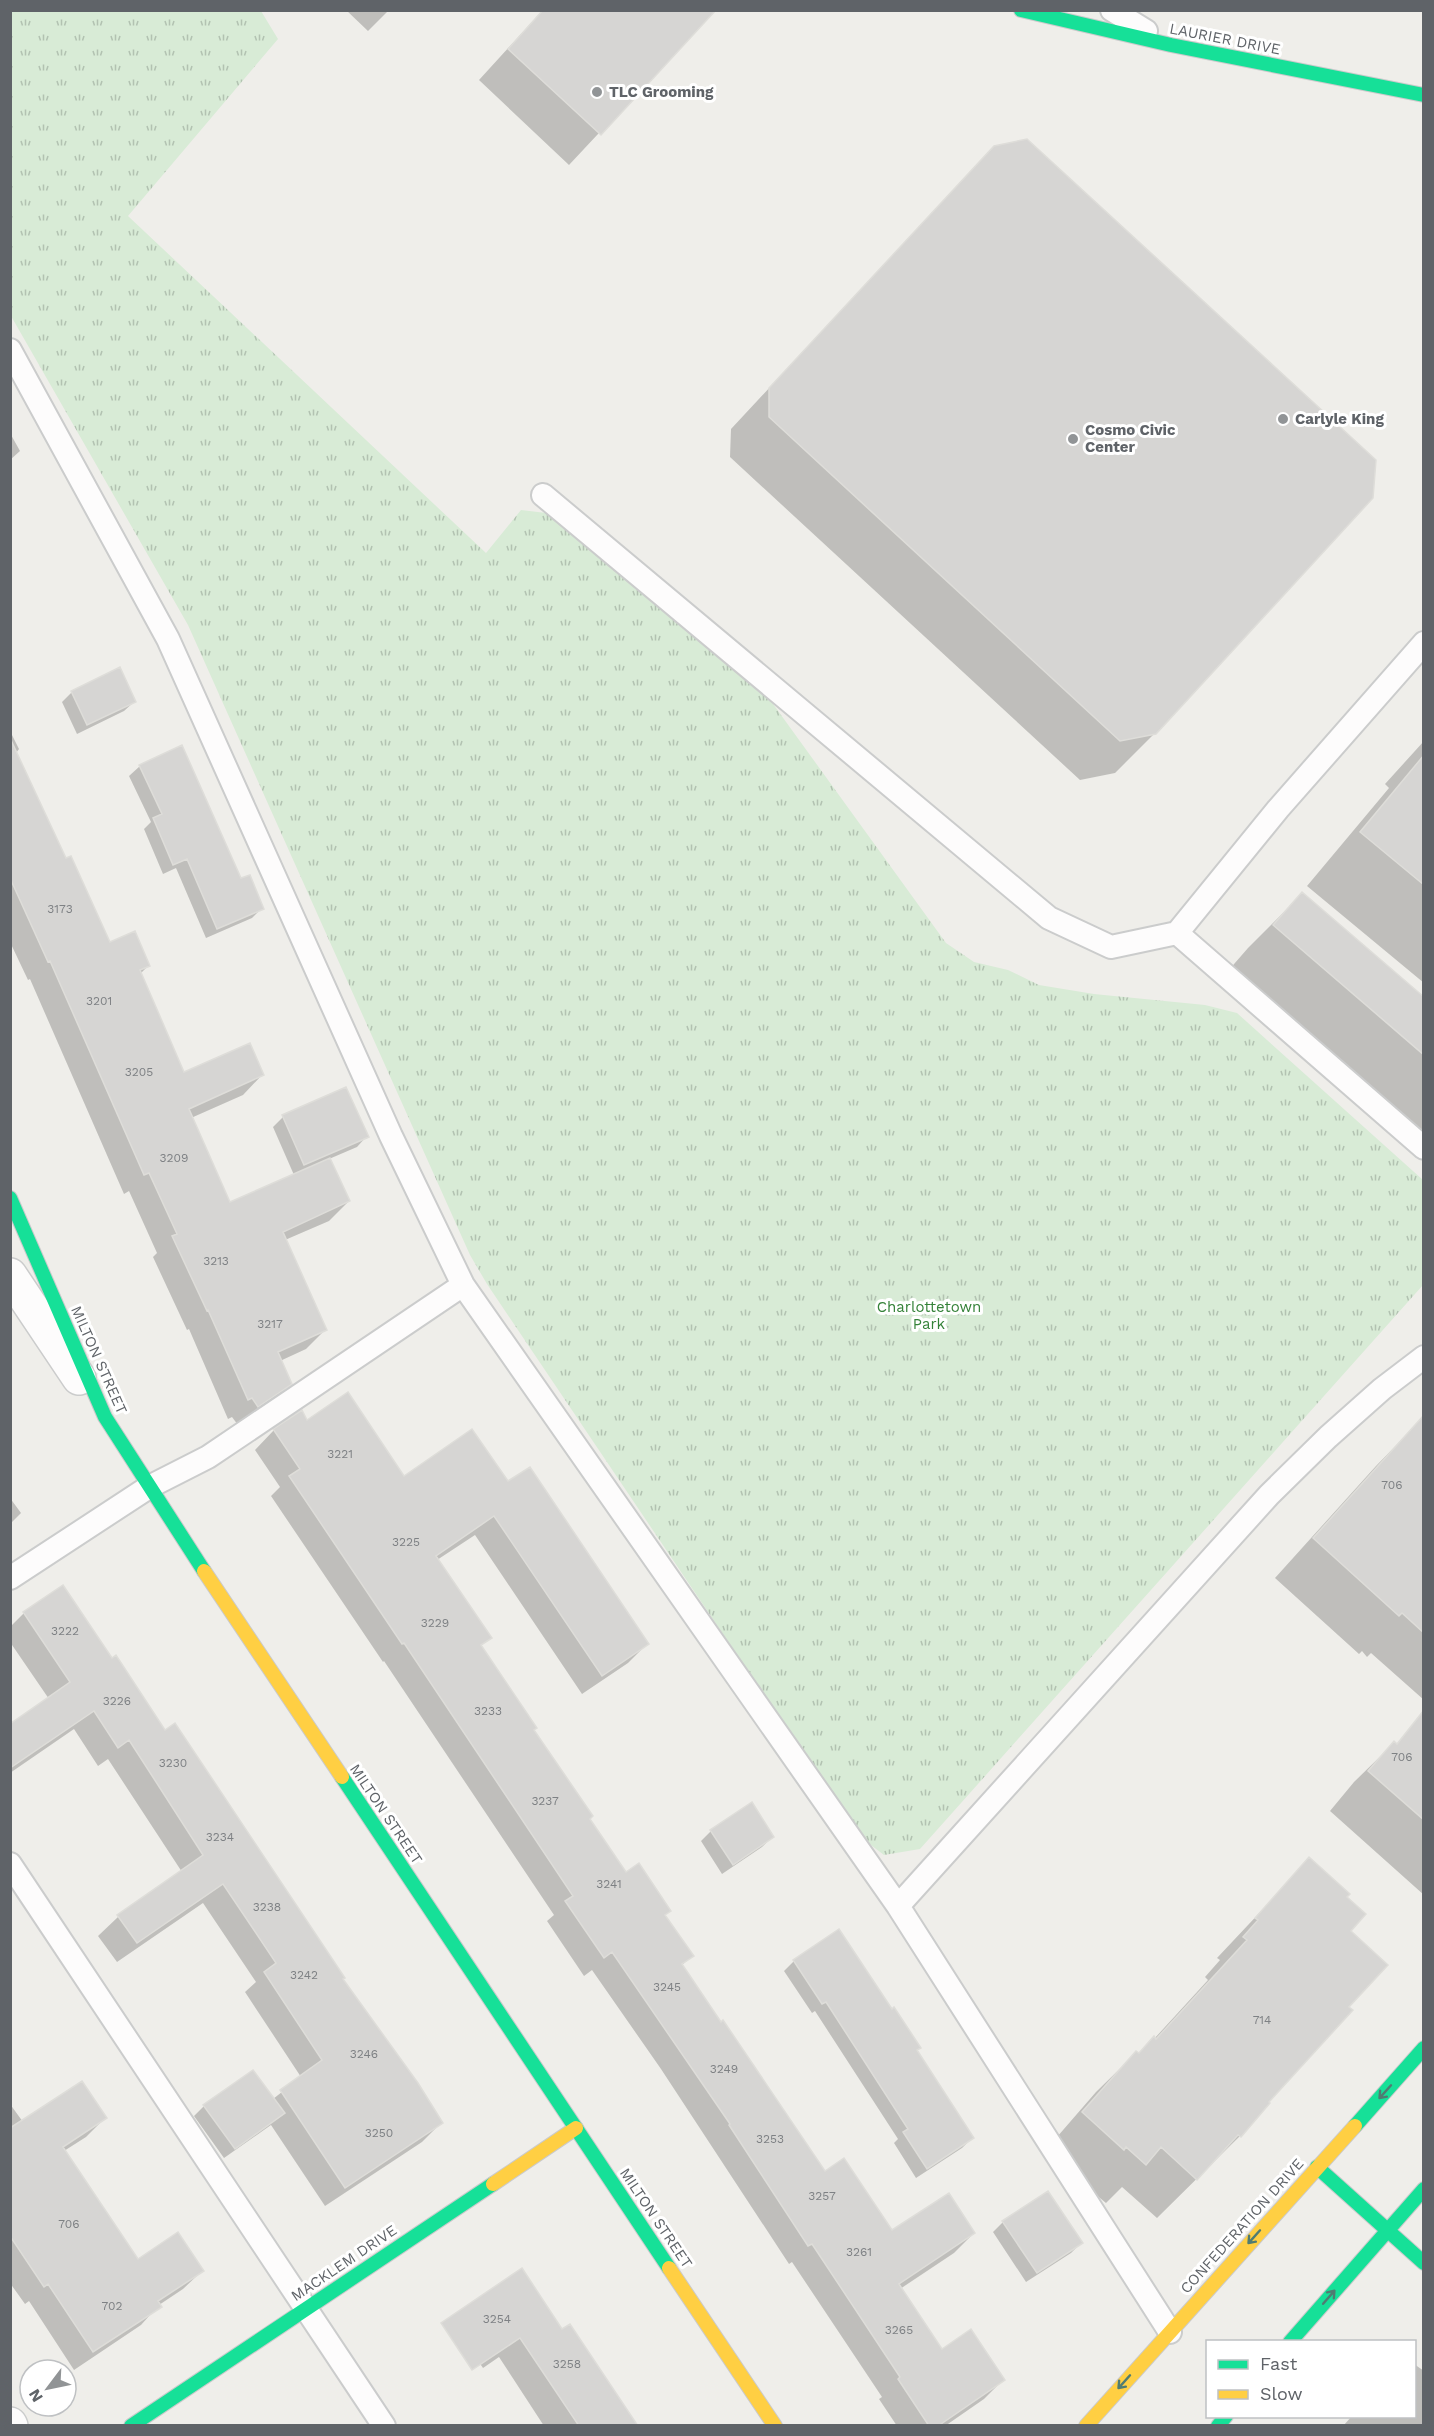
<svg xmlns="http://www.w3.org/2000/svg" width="1434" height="2436" font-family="'Work Sans',sans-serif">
<defs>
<pattern id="park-tufts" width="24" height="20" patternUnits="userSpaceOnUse" patternTransform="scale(1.5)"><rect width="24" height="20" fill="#d8ebd6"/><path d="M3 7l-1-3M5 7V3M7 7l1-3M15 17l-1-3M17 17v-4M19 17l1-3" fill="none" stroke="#b2c2b1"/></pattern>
</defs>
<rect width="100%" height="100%" fill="#efeeea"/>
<path fill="url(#park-tufts)" d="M10,11H261L278,39L128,216L486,553L521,510L563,515L747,668L946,943L974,962L1008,970L1039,985L1094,994L1205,1005L1237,1013L1423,1180V1285L920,1849L884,1855L859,1836L487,1284L470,1255L188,625L11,316Z"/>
<path fill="#0003" d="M346,10H389L368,31Z
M543,10H714L569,165L479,80Z
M995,148L1155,733L1115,773L1080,780L730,457L731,429L955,188Z
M10,433L20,451L10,460Z
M72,692L135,701L124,711L77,734L62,702Z
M10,731L19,749L16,753L66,860L109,944L149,965L140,974L183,1074L262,1075L243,1095L191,1118L229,1204L294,1175L273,1127L283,1117L346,1089L367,1136L357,1147L329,1159L349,1201L329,1221L285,1240L326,1329L306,1349L280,1361L290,1384L270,1404L238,1425L232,1417L228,1419L189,1329L187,1330L153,1257L157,1253L129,1191L124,1194L30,979L28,980L10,942Z
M1424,741V983L1307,886L1389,788L1385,784Z
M140,766L241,880L262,908L252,918L206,938L176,868L163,874L144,829L151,822L129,776Z
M1302,894L1424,1000V1159L1221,979L1248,948Z
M306,1423L403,1478L508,1483L647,1644L628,1663L582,1694L475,1535L437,1560L490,1637L481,1646L588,1820L626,1874L670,1911L664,1916L692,1956L681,1966L825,2173L892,2232L974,2233L954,2253L900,2289L942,2351L1003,2380L984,2399L945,2426H897L879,2399L882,2397L792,2262L789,2264L661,2069L592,1970L584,1976L547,1921L554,1915L384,1661L383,1662L271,1496L280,1487L255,1450L274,1430Z
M1415,1426L1424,1434V1700L1371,1653L1367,1657L1362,1651L1359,1654L1275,1578L1376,1466Z
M10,1498L21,1513L10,1524Z
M24,1613L111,1660L441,2123L422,2142L325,2206L271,2125L224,2158L194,2116L204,2106L273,2099L301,2077L245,1992L256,1982L203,1903L117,1962L98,1936L118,1917L182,1872L108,1759L98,1766L74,1729L10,1773V1725L49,1699L10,1642V1627Z
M1424,1718V1895L1330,1811L1354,1782L1394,1743L1396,1745Z
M711,1831L772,1837L762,1847L722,1874L701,1841Z
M1309,1860L1345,1897L1349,1932L1267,2102L1268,2103L1240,2136L1157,2218L1122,2187L1106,2203L1044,2152L1096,2092L1136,2053L1138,2054L1154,2039L1208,1980L1205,1977L1220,1960L1217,1958Z
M839,1932L919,2048L916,2050L972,2138L962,2148L916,2178L894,2143L898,2139L815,2011L812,2013L784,1971L794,1961Z
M10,2104L23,2122L105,2118L86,2137L64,2151L137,2261L202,2271L183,2289L159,2305L141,2325L74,2370L29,2301L25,2304L10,2283Z
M1003,2222L1081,2243L1071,2253L1026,2282L993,2232Z
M453,2324L562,2331L636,2426H544L499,2357L483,2368Z
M1414,2364L1424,2371V2426H1343L1352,2416H1414Z"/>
<path fill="#d6d5d3" stroke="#deddd9" stroke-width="1.5" d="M543,10H716L601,135L508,49Z
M1027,139L1376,460L1373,498L1156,734L1120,741L769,417V388L994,146Z
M120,667L136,702L87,725L71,691Z
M10,738L66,858L71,856L110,942L135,931L150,966L140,970L184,1072L250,1043L264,1075L189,1109L230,1202L330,1158L350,1201L283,1232L327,1330L278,1352L292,1384L258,1407L252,1398L248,1400L208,1310L207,1311L172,1236L177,1234L149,1173L144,1175L50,961L48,962L10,878Z
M182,745L241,878L250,875L264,909L217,929L187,859L173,865L153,818L162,814L139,765Z
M1424,755V885L1360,832Z
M1302,892L1424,997V1055L1273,925Z
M346,1087L369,1137L304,1165L282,1115Z
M348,1392L404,1476L472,1429L508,1481L530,1467L649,1644L602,1676L494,1516L436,1556L492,1638L481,1645L537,1728L534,1730L593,1816L590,1819L626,1872L639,1863L671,1911L665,1915L694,1956L682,1964L721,2022L723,2020L825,2171L844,2158L892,2230L949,2193L975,2233L899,2284L942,2349L971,2329L1005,2380L938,2426H929L898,2379L900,2377L812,2244L808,2246L729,2125L730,2124L612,1952L604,1958L565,1901L573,1896L404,1643L402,1644L289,1476L300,1469L273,1429L302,1410L307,1420Z
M1424,1415V1633L1402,1613L1399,1616L1313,1538Z
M63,1585L112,1658L116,1655L165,1730L175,1723L345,1978L343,1979L418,2083L443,2123L345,2188L280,2090L322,2060L264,1972L276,1963L223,1884L137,1943L117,1915L203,1855L129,1740L118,1748L94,1711L10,1768V1724L70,1682L23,1612Z
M1424,1710V1820L1368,1771L1394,1741L1397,1744Z
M752,1802L774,1837L733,1865L710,1830Z
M1309,1857L1350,1894L1347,1897L1366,1914L1351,1931L1388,1965L1349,2007L1353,2010L1269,2102L1270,2103L1241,2137L1238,2135L1197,2180L1161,2147L1146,2165L1126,2147L1124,2150L1082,2112L1136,2051L1139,2053L1154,2036L1156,2039L1247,1940L1243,1937L1258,1920L1255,1918Z
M839,1929L892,2009L894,2007L921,2048L917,2050L974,2138L927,2169L903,2132L908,2129L826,2002L822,2004L793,1960Z
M253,2070L285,2113L235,2149L203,2105Z
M82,2081L107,2118L63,2147L138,2259L178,2232L204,2271L158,2301L162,2307L93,2352L48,2284L44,2287L10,2236V2128Z
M1048,2191L1083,2243L1037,2273L1002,2221Z
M522,2268L562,2329L570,2324L638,2426H579L520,2338L472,2370L441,2323Z"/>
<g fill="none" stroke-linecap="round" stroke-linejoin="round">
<defs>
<path id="lane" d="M1112,10L1146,31
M10,350L168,639L391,1136L463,1285L898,1906L1170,2332
M543,495L1049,918L1111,947L1177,933
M1424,643L1278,809L1177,933L1424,1148
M10,1578L149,1487L208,1457L463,1285
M10,1864L384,2426
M898,1906L1269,1495L1328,1437L1382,1389L1424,1357"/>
<path id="street" d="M10,1275L79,1378
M10,2424L11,2426"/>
<path id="fast" d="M1021,10L1171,45L1424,95
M10,1198L105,1417L204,1571
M342,1777L669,2268
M1355,2126L1424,2048
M1317,2167L1424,2263
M1290,2342L1424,2189
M131,2426L493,2184
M1218,2426L1226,2416"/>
<path id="slow" d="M204,1571L342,1777
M493,2184L576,2128
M669,2268L775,2426
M1086,2426L1355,2126"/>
</defs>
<use href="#lane" stroke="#cbcccc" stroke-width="26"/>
<use href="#street" stroke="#cbcccc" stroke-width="36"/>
<use href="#fast" stroke="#cacacb" stroke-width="16"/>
<use href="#slow" stroke="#cacacb" stroke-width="16"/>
<use href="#lane" stroke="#fdfcfc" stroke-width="22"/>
<use href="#street" stroke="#fdfcfc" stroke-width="33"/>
<use href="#fast" stroke="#16e098" stroke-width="14"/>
<use href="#slow" stroke="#ffcf43" stroke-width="14"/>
</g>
<defs><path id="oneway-shaft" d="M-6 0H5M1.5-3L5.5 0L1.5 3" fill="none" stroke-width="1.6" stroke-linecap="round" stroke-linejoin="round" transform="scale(1.5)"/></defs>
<g stroke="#507c72">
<use href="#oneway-shaft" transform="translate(1385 2092) rotate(132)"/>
<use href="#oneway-shaft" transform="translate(1254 2237) rotate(132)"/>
<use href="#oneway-shaft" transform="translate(1329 2297) rotate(-49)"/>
<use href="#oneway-shaft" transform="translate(1124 2382) rotate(132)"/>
</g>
<g fill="#919496" stroke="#fff" stroke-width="2">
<circle cx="597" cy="92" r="6"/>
<circle cx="1283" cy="419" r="6"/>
<circle cx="1073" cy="439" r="6"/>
</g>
<g text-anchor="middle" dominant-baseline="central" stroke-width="6" stroke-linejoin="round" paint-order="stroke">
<g font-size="12" fill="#7e8184">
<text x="60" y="909">3173</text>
<text x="99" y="1001">3201</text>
<text x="139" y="1072">3205</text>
<text x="174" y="1158">3209</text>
<text x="216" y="1261">3213</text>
<text x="270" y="1324">3217</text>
<text x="340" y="1454">3221</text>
<text x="1392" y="1485">706</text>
<text x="406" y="1542">3225</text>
<text x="435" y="1623">3229</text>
<text x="65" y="1631">3222</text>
<text x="117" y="1701">3226</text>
<text x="488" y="1711">3233</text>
<text x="1402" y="1757">706</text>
<text x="173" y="1763">3230</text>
<text x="545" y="1801">3237</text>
<text x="220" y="1837">3234</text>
<text x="609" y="1884">3241</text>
<text x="267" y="1907">3238</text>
<text x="304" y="1975">3242</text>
<text x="667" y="1987">3245</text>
<text x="1262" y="2020">714</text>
<text x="364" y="2054">3246</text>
<text x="724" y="2069">3249</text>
<text x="379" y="2133">3250</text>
<text x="770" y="2139">3253</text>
<text x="822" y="2196">3257</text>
<text x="69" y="2224">706</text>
<text x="859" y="2252">3261</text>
<text x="112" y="2306">702</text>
<text x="497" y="2319">3254</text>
<text x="899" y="2330">3265</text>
<text x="567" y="2364">3258</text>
</g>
<g font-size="15" fill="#5f6368" stroke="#fff">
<text transform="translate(1225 39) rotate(11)">LAURIER DRIVE</text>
<text transform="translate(99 1360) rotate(66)">MILTON STREET</text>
<text transform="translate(386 1814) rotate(56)">MILTON STREET</text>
<text transform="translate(656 2218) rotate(56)">MILTON STREET</text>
<text transform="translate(1242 2226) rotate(-48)">CONFEDERATION DRIVE</text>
<text transform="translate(344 2263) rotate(-34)">MACKLEM DRIVE</text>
</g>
<g font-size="15" font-weight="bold" fill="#5f6368" stroke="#fff" text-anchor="start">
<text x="609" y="92">TLC Grooming</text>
<text x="1295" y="419">Carlyle King</text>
<text x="1085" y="430">Cosmo Civic<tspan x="1085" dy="17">Center</tspan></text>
</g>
<g font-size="15" fill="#348238" stroke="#fff">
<text x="929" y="1307">Charlottetown<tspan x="929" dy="17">Park</tspan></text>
</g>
</g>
<rect width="1434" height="2436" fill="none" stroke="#5f6368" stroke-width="24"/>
<rect x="1206" y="2340" width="210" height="78" fill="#ffffff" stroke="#bfc1c3" stroke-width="1.5"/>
<rect x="1218" y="2360" width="30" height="9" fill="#16e098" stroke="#bfc1c3" stroke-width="1.5"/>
<text x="1260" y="2370" font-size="18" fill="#5f6368">Fast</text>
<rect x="1218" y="2390" width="30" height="9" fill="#ffcf43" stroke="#bfc1c3" stroke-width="1.5"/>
<text x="1260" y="2400" font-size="18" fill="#5f6368">Slow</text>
<g transform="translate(48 2388) rotate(238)"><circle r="28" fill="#ffffff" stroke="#bfc1c3" stroke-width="1.5"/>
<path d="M0-4.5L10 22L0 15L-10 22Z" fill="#919496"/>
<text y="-9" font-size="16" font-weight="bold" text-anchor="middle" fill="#5f6368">N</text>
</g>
</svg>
